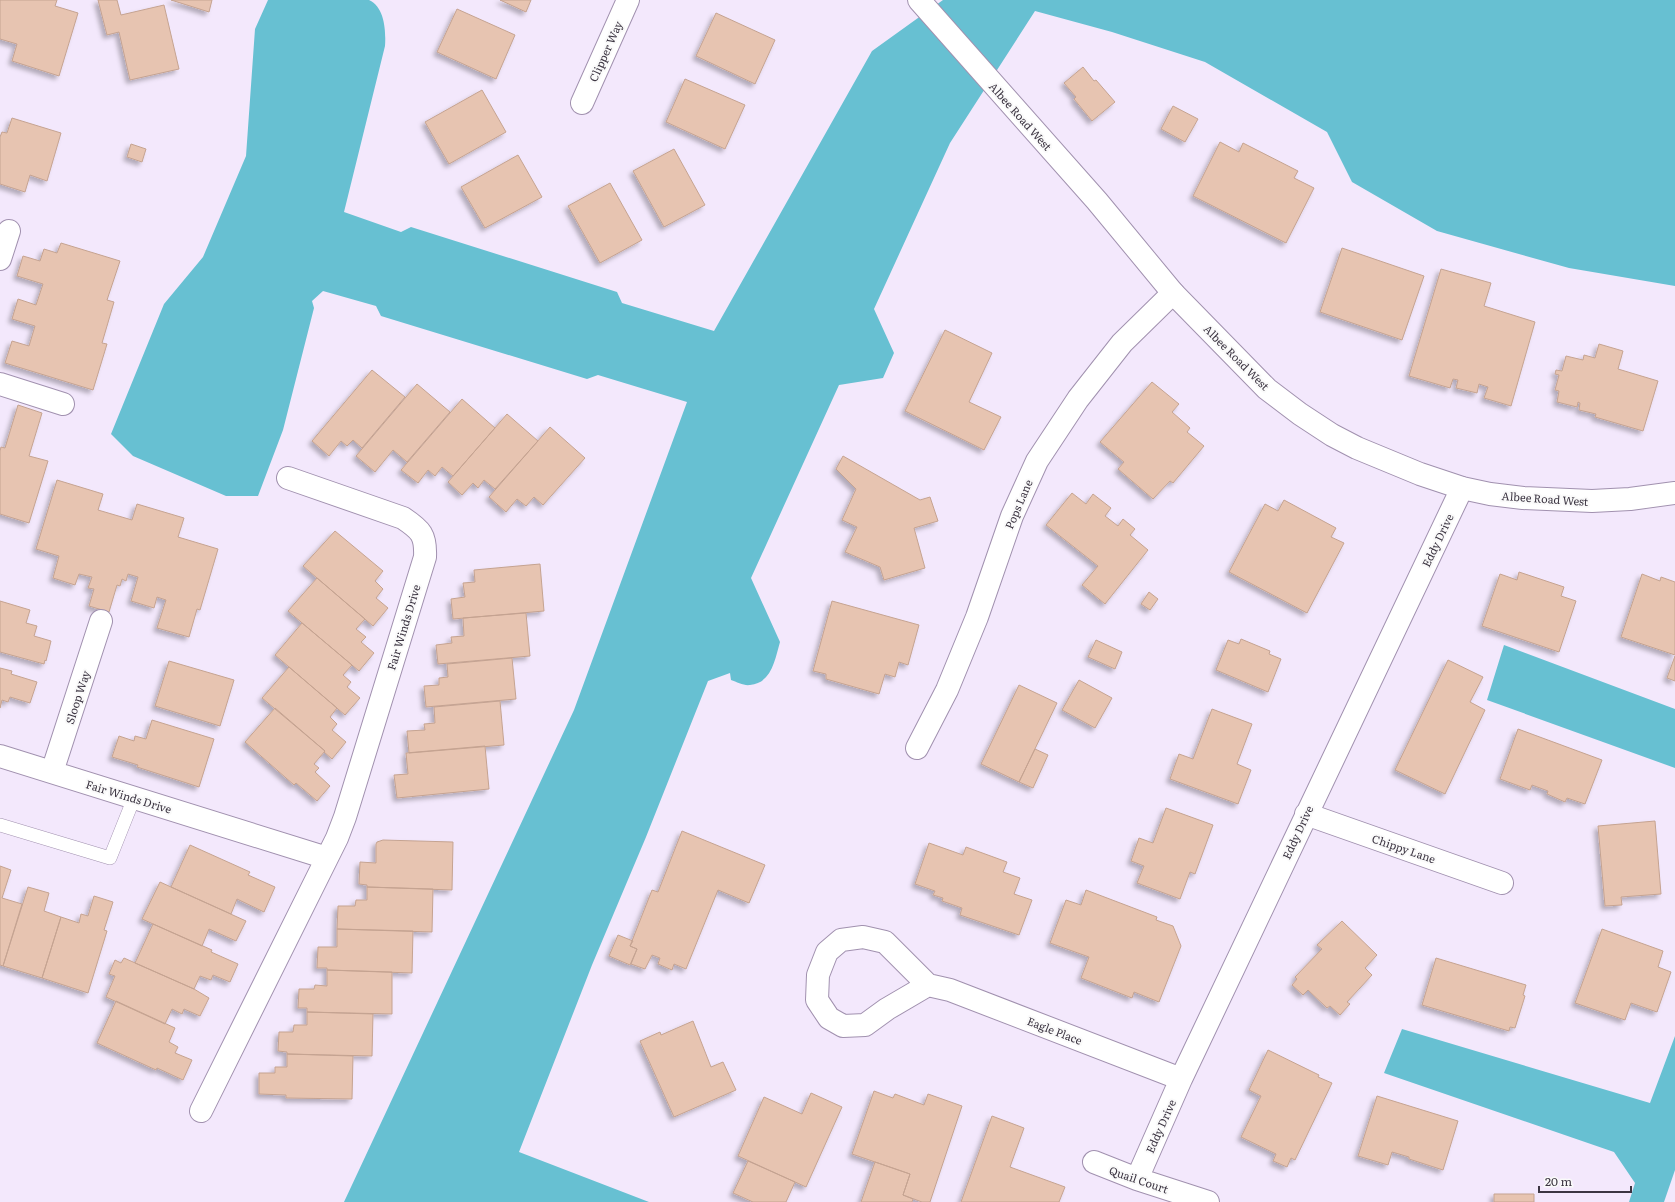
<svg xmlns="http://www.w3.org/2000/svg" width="1675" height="1202" font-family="Literata,serif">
<defs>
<filter id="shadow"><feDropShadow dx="-3.5" dy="3.5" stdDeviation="2" flood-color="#0004"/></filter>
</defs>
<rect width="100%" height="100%" fill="#f3e8fc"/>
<path fill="#67c0d2" d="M268,0H369C385,7 386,32 385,46L344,212L401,232L411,227L617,292L622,303L714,331L872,51L943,0H1675V286L1569,268L1437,231L1352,182L1327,132L1205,62L1112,32L1035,11L950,143L874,309L894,353L883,378L839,385L751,578L780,642C775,659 772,683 750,685C744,686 737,682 731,680L730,673L708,681L646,837L592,965L519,1152L649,1202H344L574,710L687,402L598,375L587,379L381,316L376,306L323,291L312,301L314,308L283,430L258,496H226L133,456L111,434L164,304L203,257L246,156L255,29Z
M1504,645L1675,709V768L1487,700Z
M1402,1029L1650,1103L1675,1036V1170L1664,1202H1629L1635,1183L1614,1152L1384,1073Z"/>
<path fill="#e7c4b1" stroke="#c5a391" filter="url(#shadow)" d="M0,0H57L55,6L78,13L59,76L12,61L17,44L0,39Z
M98,0H117L121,15L164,5L179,69L130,80L119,32L107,35Z
M171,0H212L209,12Z
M500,0H531L526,12Z
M457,9L515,35L496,79L437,52Z
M716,13L775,40L755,84L696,56Z
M1083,67L1094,81L1096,80L1115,102L1092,121L1074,99L1076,97L1064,83Z
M685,79L745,105L725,149L666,122Z
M482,90L506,132L449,164L425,122Z
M1173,106L1198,119L1185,142L1161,129Z
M12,118L61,133L47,181L30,175L25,192L0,184V137L2,132L7,133Z
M1220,142L1239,152L1243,143L1298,171L1294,178L1314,188L1286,243L1193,196Z
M131,144L146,149L142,162L127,157Z
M674,149L705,205L664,227L633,171Z
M518,155L542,197L485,228L461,187Z
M610,183L642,240L600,263L568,206Z
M61,243L120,261L107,300L114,302L102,343L107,344L93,390L5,363L12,341L29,346L35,326L12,319L18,299L36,305L43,284L17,276L23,256L40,261L44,249L57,253Z
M1342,248L1424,276L1402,340L1320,312Z
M1441,269L1491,283L1484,306L1535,322L1511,406L1484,398L1488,387L1479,384L1477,393L1456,388L1458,380L1453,379L1450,388L1409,376Z
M945,330L992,353L969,402L1001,417L984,450L905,411Z
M1599,344L1623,351L1618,369L1658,381L1643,431L1595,417L1596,414L1579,410L1580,403L1578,402L1577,407L1557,402L1559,391L1555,390L1559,375L1555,374L1556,370L1562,371L1566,356L1583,360L1584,355L1595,358Z
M372,370L405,397L362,448L353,440L347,446L341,441L329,456L312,441Z
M1152,382L1179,404L1172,412L1190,428L1187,432L1204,446L1173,483L1170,481L1153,499L1118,469L1124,462L1100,442Z
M417,384L450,412L407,462L393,450L375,472L356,456Z
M462,399L495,428L453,476L442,467L435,476L428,470L418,483L401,470Z
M18,405L42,413L29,456L48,461L29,523L0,514V451L1,447L5,448Z
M507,414L538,441L495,489L484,480L478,488L473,483L462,495L448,482Z
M550,427L585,458L543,505L534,497L526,506L517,499L506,512L489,497Z
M843,456L920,500L930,497L938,521L914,528L925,568L884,580L880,567L845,552L857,527L842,520L856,489L836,469Z
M57,480L103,494L98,510L132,520L137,504L184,518L178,537L218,549L200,610L197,609L189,637L157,628L166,600L157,597L154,608L131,601L138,577L128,574L126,581L122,579L120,586L117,585L109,612L89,606L94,589L88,588L92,577L79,574L75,585L53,578L59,556L36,549Z
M1072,493L1086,504L1093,494L1111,508L1105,516L1118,526L1123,519L1135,529L1130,535L1148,550L1105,604L1082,585L1098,566L1046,525Z
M1284,500L1336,528L1331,537L1344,543L1307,613L1229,572L1265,504L1278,511Z
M335,531L383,571L375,581L383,589L376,598L388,608L373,626L303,566Z
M540,564L544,611L453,619L451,599L465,597L463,583L475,582L474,570Z
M1519,572L1564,587L1561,596L1576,601L1559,652L1482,626L1500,574L1517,580Z
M1642,574L1660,581L1661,577L1675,582V655L1621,637Z
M317,578L365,619L356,629L366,637L361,642L374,653L359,671L288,611Z
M1149,592L1158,599L1150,610L1141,604Z
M0,601L30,610L26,623L37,626L34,636L51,641L46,661L45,660L44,664L0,652Z
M832,601L919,625L908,665L899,662L895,677L885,674L879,694L826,679V674L813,671Z
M526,613L530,656L438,664L436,645L452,643L451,637L464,636L463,618Z
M302,623L352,665L343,675L351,682L347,687L360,698L345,715L275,655Z
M1241,639L1270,651L1269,654L1281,659L1268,692L1216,670L1228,640L1239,644Z
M1096,640L1122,652L1115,669L1088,657Z
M1675,656V681L1667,678Z
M512,658L516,699L426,707L424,686L439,685V678L448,677L447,664Z
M1448,660L1483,677L1470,702L1485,710L1445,794L1395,770Z
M169,661L234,680L220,726L155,706Z
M289,667L337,708L330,717L337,724L332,730L346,742L332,759L324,752L325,751L262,698Z
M0,668L12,671L11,674L37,682L30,703L10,697L8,702L2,700L0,708Z
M1079,680L1112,698L1095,728L1062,710Z
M1019,685L1057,703L1019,782L981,764Z
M500,701L504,745L409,753L407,731L425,730L424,724L435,723L434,707Z
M275,708L325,751L314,764L319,768L315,772L330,786L317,801L296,783L294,785L245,742Z
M1212,709L1252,724L1237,764L1251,770L1238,804L1170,779L1179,754L1193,759Z
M152,720L214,739L199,787L137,767L138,765L112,757L119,736L134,741L135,736L146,739Z
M1518,729L1602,760L1585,804L1567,798L1565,802L1547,794L1548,791L1532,785L1530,790L1500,779Z
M485,746L489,789L397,798L394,775L408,774L406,753Z
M1035,749L1048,755L1033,788L1019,782Z
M1166,808L1213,825L1195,874L1190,872L1180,899L1137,883L1144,866L1131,861L1139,838L1153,843Z
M1655,821L1661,894L1621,897L1622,905L1605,906L1598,826Z
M682,831L765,865L749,903L718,890L686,969L674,964L672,970L658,964L660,958L652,955L645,969L631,964L637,949L630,946L652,890L658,892Z
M383,840L453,842L452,890L367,887V885L359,884L360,862L376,863V844L377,842Z
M929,843L963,855L966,847L1007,862L1003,872L1020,878L1014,894L1032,900L1019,935L960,915L962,908L942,901L943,898L933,895L935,891L915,884Z
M190,845L250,872L248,875L275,887L264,912L237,899L231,914L171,887Z
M0,866L11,870L2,898L22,904L3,966L0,965Z
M160,882L246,921L236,941L209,929L202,946L142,919Z
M28,887L49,893L44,911L61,917L42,978L3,966Z
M367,887L433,889L432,932L337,929L338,906H355L356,900H367Z
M1086,890L1157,917L1156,920L1173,926L1181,946L1159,1002L1134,992L1132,998L1081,978L1089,957L1050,943L1066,900L1081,905Z
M94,896L113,902L104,930L107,931L88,993L42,978L61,917L79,923L81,914L88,916Z
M1342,921L1377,955L1365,968L1372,975L1347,1002L1350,1004L1340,1015L1330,1006L1327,1008L1308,990L1303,995L1292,985L1297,979L1295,977L1322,949L1317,945Z
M153,924L212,950L211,952L238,964L230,982L213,975L211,980L200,976L194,989L135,963Z
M337,929L413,931L412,973L327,970V968H317L318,947H337Z
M1602,929L1663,951L1658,967L1671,972L1657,1012L1631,1003L1625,1020L1575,1003Z
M618,935L633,941L630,946L637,949L630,965L609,956Z
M124,958L194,989L209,998L200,1016L184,1009L182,1014L172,1009L165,1024L106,997L115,976L109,974L115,960L121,963Z
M1436,958L1526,985L1523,995L1525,996L1515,1028L1510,1027L1509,1031L1422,1005Z
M327,970L392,972V1014L307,1012V1008H298L299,989H314L315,985L327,986Z
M116,1001L175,1028L169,1042L178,1047L175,1053L192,1060L183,1080L157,1068L156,1070L97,1043Z
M307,1012L373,1014L372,1056L287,1054V1052L278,1051L279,1032H293L294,1025H307Z
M693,1021L711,1067L723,1062L736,1090L674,1117L640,1041L660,1032L661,1035Z
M1268,1050L1319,1075L1318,1077L1332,1083L1295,1160L1291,1158L1287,1167L1273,1161L1276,1154L1241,1137L1261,1096L1249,1090Z
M287,1054L353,1056L352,1099L286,1098V1095L259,1094V1073H275V1067H287Z
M874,1091L893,1098L895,1094L924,1105L928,1094L962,1106L930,1202H922L903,1195L910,1174L852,1154Z
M811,1093L842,1107L806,1187L738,1156L764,1097L802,1114Z
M1377,1096L1458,1121L1443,1170L1409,1159V1157L1392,1152L1388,1165L1358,1156Z
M992,1116L1024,1128L1010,1167L1065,1187L1059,1202H961Z
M748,1161L795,1182L786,1202H753L733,1193Z
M875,1162L910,1174L903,1195L913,1199L912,1202H861Z
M1494,1194H1534V1202H1494Z"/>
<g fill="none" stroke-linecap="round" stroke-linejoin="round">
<defs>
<path id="lane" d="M0,825L110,858L134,798"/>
<path id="street" d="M582,103L628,0
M0,259L9,231
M0,384L63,404
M917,748L947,690L977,617L1012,516L1037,461L1078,399L1122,343L1173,293
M0,756L327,858
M52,772L101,621
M1306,814L1502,883
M928,985L885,942L863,937L841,940L827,952L818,975L817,1000L829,1018L843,1026L865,1025L887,1009L928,985L950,990L1181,1079
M201,1111L337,838L345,817L425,557C426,535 421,530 403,518L288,478
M1094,1162L1137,1179L1208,1202
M1137,1179L1181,1079L1462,488"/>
<path id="secondary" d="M919,0L1097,201L1173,293L1267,389L1300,414L1332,435L1357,448L1420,474L1462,488L1490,494L1523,498L1592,501L1630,499L1675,493"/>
</defs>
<use href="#lane" stroke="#a191af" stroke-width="14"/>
<use href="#street" stroke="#a191af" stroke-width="24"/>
<use href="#secondary" stroke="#a191af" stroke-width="24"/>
<use href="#lane" stroke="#fff" stroke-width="13"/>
<use href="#street" stroke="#fff" stroke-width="22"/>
<use href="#secondary" stroke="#fff" stroke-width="22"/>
</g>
<g text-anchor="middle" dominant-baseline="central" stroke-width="4" stroke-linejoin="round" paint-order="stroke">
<g font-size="11" fill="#3c3542" stroke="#fafafa">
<text transform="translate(605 51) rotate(-66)">Clipper Way</text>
<text transform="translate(1021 116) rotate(48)">Albee Road West</text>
<text transform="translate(1237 357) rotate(45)">Albee Road West</text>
<text transform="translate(1545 498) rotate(4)">Albee Road West</text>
<text transform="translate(1018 504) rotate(-67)">Pops Lane</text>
<text transform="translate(1437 540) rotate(-64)">Eddy Drive</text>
<text transform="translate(403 627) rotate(-73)">Fair Winds Drive</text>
<text transform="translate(77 697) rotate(-72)">Sloop Way</text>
<text transform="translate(129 796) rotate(17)">Fair Winds Drive</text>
<text transform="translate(1297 832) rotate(-65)">Eddy Drive</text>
<text transform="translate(1404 848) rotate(19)">Chippy Lane</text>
<text transform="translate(1055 1030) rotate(21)">Eagle Place</text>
<text transform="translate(1160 1126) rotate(-66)">Eddy Drive</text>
<text transform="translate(1139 1179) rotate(19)">Quail Court</text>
</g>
</g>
<path d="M1539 1186v6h92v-6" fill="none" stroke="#3c3542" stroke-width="2"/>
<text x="1545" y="1186" font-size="12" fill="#3c3542" stroke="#fafafa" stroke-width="3" paint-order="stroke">20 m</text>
</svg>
